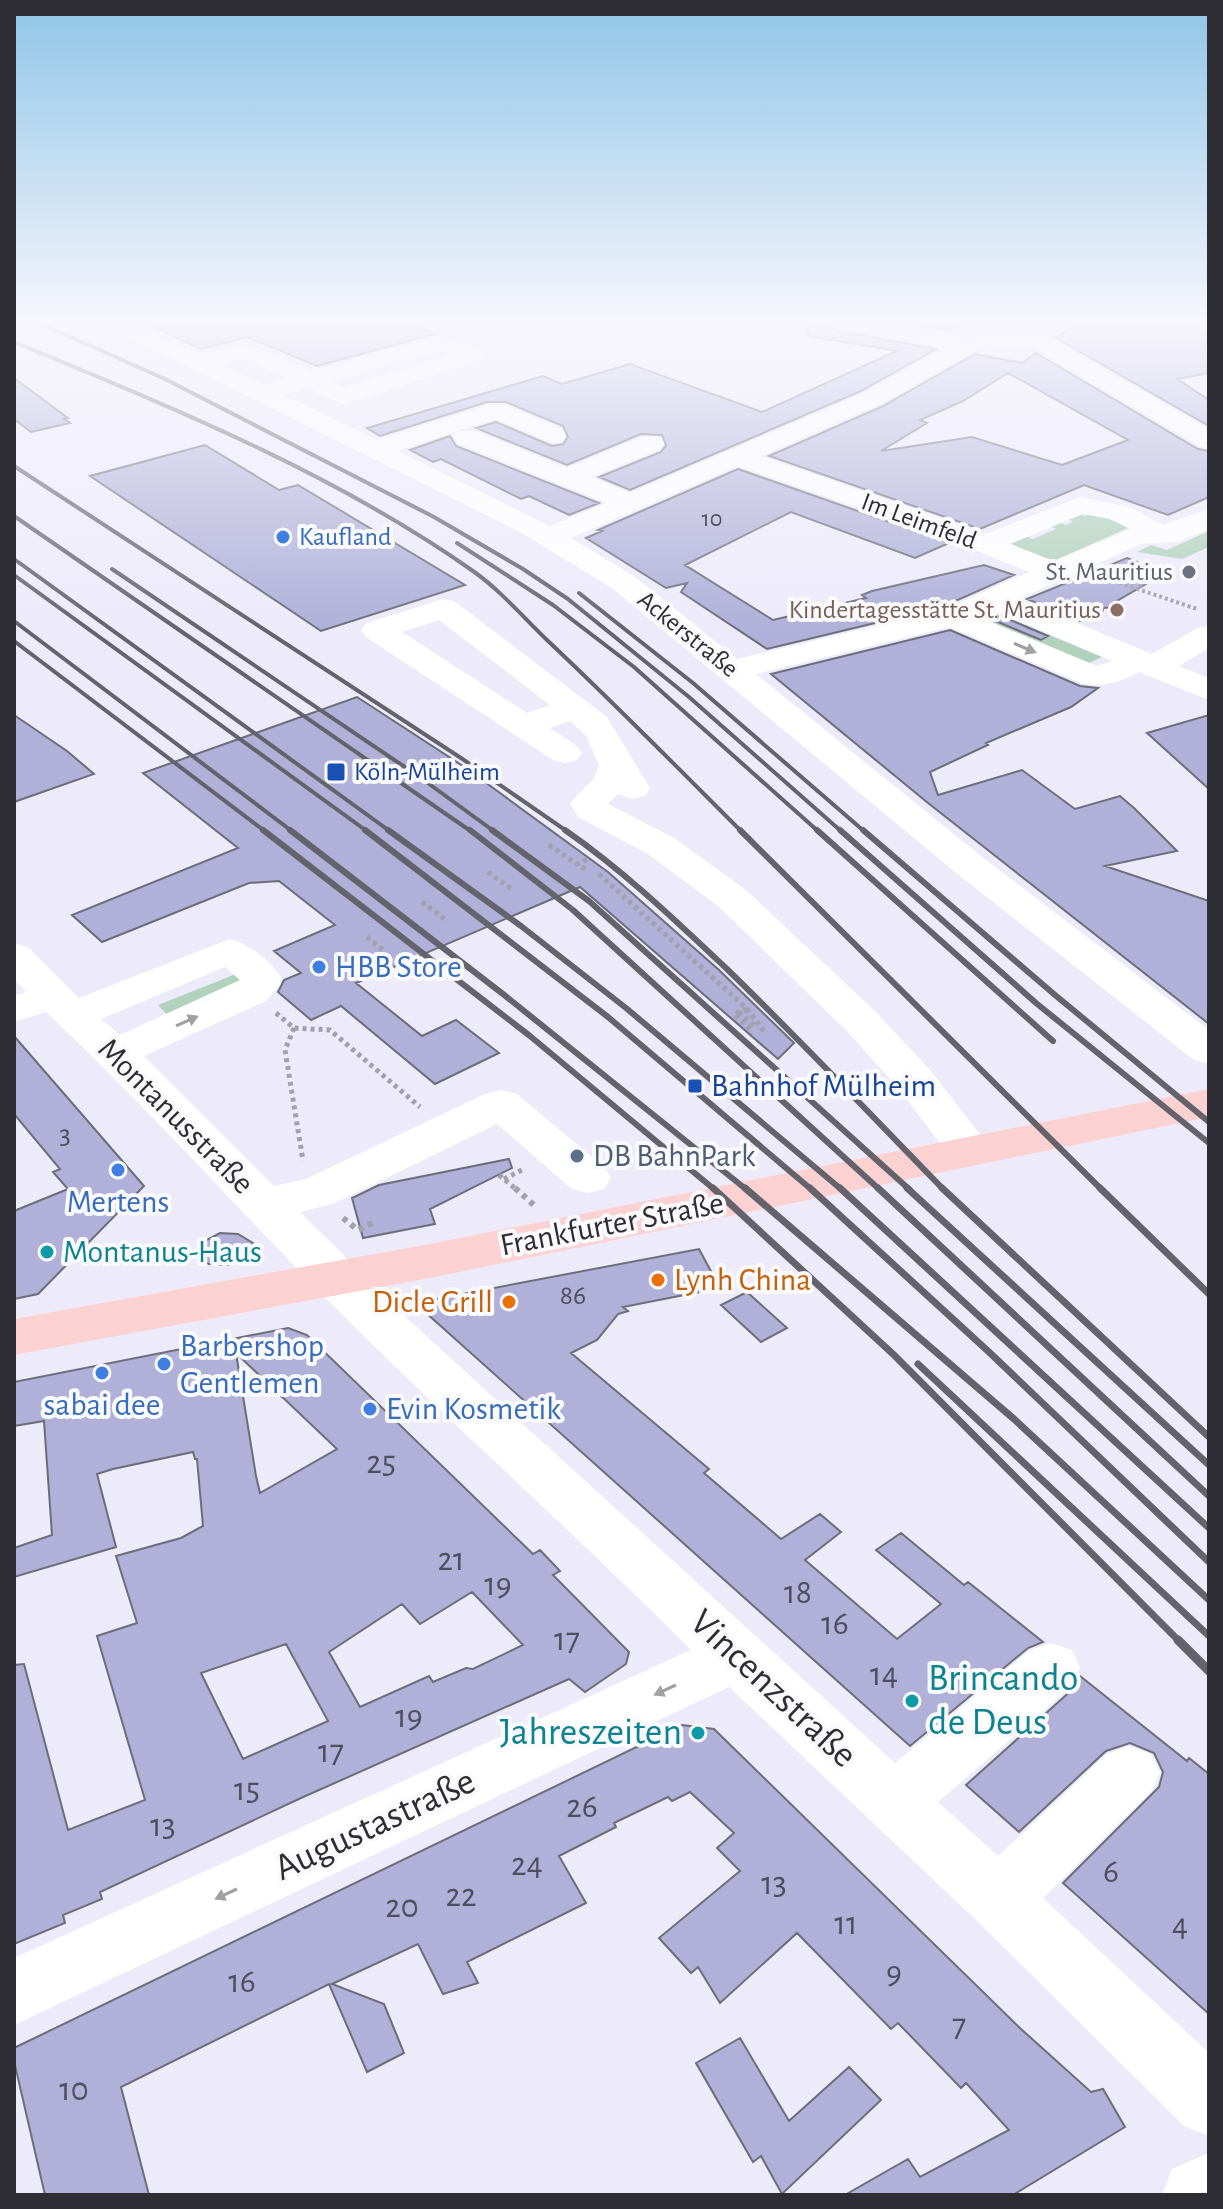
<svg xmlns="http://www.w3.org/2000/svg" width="1223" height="2209" font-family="'Alegreya Sans',sans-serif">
<rect width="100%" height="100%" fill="#edebfa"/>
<path fill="#b1d2bc" d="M1095,512L1128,528L1051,562L1007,542L1022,535L1033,539L1056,529L1047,525L1055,521L1066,525L1073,522L1064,517L1075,513L1085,516Z
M1209,531V547L1182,559L1137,552L1151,545L1167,550Z
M1006,617L1102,657L1087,664L991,623Z
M241,972L244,987L174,1022L158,1005Z"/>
<path fill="#b0b0d9" stroke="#6d6d7a" stroke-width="2" fill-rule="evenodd" d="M139,320H401L435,334L317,366L247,337L201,349Z
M809,320H821L834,330L936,349L861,391L630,490L599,477L661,452L666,445L662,435L641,434L567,465L476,428L496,422L552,446L563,444L568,437L563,426L506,402H487L380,436L367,428L543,376L562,384L630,364L762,412L897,351L808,336Z
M892,320H965L949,331Z
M1081,320H1209V373L1177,379L1209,400V426L1056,338Z
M1036,353L1198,449L1209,451V497L1168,515L1084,485L980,529L769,456L881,407L975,354L1022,363ZM1008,373L1128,440L1062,465L972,437L881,451L927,423L920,420L963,401Z
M14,378L68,418L64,419L70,423L31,432L14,419Z
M450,436L456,446L599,503L569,515L529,496L521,499L441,459L433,462L410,450Z
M205,445L279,490L298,485L465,585L321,631L90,476Z
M738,469L949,543L915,558L791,512L685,565L773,620L866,598L862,595L872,591L984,565L1014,575L942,607L767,649L681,592L687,583L666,588L586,538L602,531L598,530Z
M1127,558L1165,573L1117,601L1116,607L1103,608L1102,614H1090L1089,620L1080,621L1027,599Z
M994,613L1048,636L1041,640L986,617Z
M950,630L1080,686L1098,688L1071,707L986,743L988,745L930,772L938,795L1022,770L1075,809L1120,796L1134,808L1177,851L1105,866L1209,901V1024L928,803L771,674Z
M357,697L463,766L608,872L719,970L794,1043L778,1059L580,887L356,983L422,1036L456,1020L499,1053L435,1084L341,1006L311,1020L278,992L284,980L301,973L274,951L335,925L279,881L249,883L102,942L72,915L238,848L143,773Z
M14,715L67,751L94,774L14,802Z
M1209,715V789L1147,733Z
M14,1036L144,1186L38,1294L14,1299V1211L68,1189L53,1172L60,1169L14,1114Z
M509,1159L512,1168L430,1209L435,1224L363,1238L352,1198L379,1185Z
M220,1233L238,1234L253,1243L245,1257L228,1265L209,1264L195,1256L203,1242Z
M699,1249L720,1288L623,1307L628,1311L618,1314L597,1340L571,1353L709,1469L704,1473L781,1539L820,1514L841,1532L805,1560L897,1639L941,1604L876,1550L901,1533L964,1585L968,1582L1043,1642L1028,1648L910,1746L415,1303Z
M747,1292L787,1328L761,1342L721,1305Z
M288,1328L307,1335L533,1554L540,1550L560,1571L553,1575L629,1652L626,1664L585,1692L569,1679L301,1798L100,1892L102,1899L63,1915L65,1923L14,1944V1665L24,1664L68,1830L145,1800L97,1636L137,1623L116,1556L181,1538L203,1526L197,1459H195L193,1452L113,1469L97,1474L116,1547L14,1577V1548L52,1535L44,1421L14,1426V1382ZM236,1353L337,1449L260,1493L256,1476ZM472,1592L523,1645L473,1669L466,1668L433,1682L429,1676L360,1707L329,1652L402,1604L420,1624ZM286,1644L328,1721L243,1759L201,1673Z
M1080,1676L1187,1761L1189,1758L1209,1774V2014L1063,1883L1159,1787L1163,1772L1154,1753L1130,1743L1106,1751L1019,1832L966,1785L1074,1688Z
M682,1725L714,1729L1021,2029L1091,2092L1103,2089L1125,2127L1013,2195H845L908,2159L920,2177L1009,2130L966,2083L961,2088L898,2023L891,2029L797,1933L720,2003L698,1967L691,1973L659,1938L740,1871L717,1848L734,1833L690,1792L672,1801L668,1797L614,1823L616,1827L559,1856L586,1903L467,1962L478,1983L443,1994L418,1944L332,1984L384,2004L404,2053L367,2072L329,1984L121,2087L149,2195H45L14,2061V2048Z
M740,2038L789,2121L849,2067L881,2100L782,2194L761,2156L753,2162L696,2063Z"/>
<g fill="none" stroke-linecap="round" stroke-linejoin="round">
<path stroke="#a1a0ab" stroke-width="4" stroke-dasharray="3 3" stroke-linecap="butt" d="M1108,579L1197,609
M1139,586L1157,577"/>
<path stroke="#a1a0ab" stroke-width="5" stroke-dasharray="4 4" stroke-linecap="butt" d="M549,845L574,862
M585,869L577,864L590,858
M488,872L513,890
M599,874L747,1009L764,1031
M422,902L447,921
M367,937L383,950
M747,1009L734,1014L750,1029
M739,1012L755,1026
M276,1013L294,1028L330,1030L420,1107
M294,1028L285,1050L303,1161
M499,1175L517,1190
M504,1179L524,1169"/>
<path stroke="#a1a0ab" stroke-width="6" stroke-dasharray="5 5" stroke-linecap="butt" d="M515,1188L536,1207
M343,1218L358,1230L375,1222"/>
<path fill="#fff" fill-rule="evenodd" d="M89,320H121L202,355L239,345L252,346L312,371L438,336C452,339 475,345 484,356L481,361L343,404L307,388L284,395L377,440L488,405H506L562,429L566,435L562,441L553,443L496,419L457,431H475L567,468L642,437H660L664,443L660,449L591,477L630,493L862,394L945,348L835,327L824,320H874L968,338L996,334L1044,335L1209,429V448L1200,446L1031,347L974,351L880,404L761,456L985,534L1080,497L1130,507L1163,525L1209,509V529L1177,542L1141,544L1019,599L1152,654L1198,628L1209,626V648L1179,666L1209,678V700L1139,672C1120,682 1103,688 1081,683L950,627L756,674L981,856L1209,1030V1064L1194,1060L955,872L612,588L520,532L157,351L92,325ZM437,351L449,355L345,387L332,381ZM235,360H246L287,378L263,385L222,365ZM457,431L453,437L457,443L607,503L550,526L398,451ZM738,466L940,536L1029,572L943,610L737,659L634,576L571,538ZM1083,514L1110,519L1131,529L1054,561L1010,544ZM994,610L1112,661L1097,666L979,617Z
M443,599L454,601L607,717L650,788L645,796L632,799L618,794L608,804L674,838L746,890L876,1012L930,1070L985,1141L992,1151L985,1161L969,1166L953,1161L900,1090L846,1030L718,906L648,854L578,817L570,803L594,778L599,765L586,736L570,721L550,728L577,746L582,753L577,760L565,763L553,760L366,637L361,630L366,623ZM439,620L550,705L527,713L402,632Z
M230,939C250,944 269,960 281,977L280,985L266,1001L144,1056L274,1186L306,1179L485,1094L501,1090L517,1094L604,1167L611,1178L604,1189L588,1193L572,1189L497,1124L335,1203L300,1212L411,1322L895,1763L1030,1650L1051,1643L1072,1650L1080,1668L1072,1686L938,1802L998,1856L1107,1754L1129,1746L1151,1754L1160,1773L1151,1792L1043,1898L1209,2053V2136L1184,2126L975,1919L729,1687L14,2025V1958L691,1650C589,1547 481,1451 377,1349C264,1239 161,1120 46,1012L14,1022V996L26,992L14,979V943L28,947L79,998ZM225,967L240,980L120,1035L101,1019Z
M1209,2153V2195H1162L1172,2169Z"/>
<path fill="#fbd2d1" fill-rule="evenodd" d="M1209,1089V1117L430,1278L14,1355V1319L430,1244Z"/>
<path stroke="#64626b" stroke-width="4" d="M32,320L165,379L434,517L523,569L568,599L689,697L842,832
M14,342C171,407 334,473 473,571C500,590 524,618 548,641C614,703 678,768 742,832
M14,466L461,758L568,832
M14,516L472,832
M457,543L553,605L634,667L819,832
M14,559L391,832
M112,569L421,778L495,832
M14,575L368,832
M579,593L693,683L865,832
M14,621L293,832
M14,641L266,832"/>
<path stroke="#64626b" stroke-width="6" d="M263,830L530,1036L715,1190
M290,830L503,994L747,1190
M365,830L608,1017L812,1190
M388,830L521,926L626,1008L842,1190
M470,830L573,910L880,1190
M492,830L589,901L910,1190
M565,830C624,871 675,920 727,969C801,1041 872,1116 944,1190
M740,830L1102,1190
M817,830L1053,1041
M840,830L1036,1003L1209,1143
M863,830L1055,995L1209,1122"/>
<path stroke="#64626b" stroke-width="7" d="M713,1188L894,1355L1180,1642
M745,1188L1014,1419L1209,1600
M810,1188L989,1352L1209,1562
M840,1188L1209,1528
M878,1188L1209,1496
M907,1188L1209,1465
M942,1188L1209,1437
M1100,1188L1209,1294
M918,1364L1209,1636"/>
<path stroke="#64626b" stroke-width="9" d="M1178,1640L1209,1671"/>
</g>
<defs><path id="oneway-solid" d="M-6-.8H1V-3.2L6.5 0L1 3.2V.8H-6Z" transform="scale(2)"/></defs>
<g fill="#a1a0a3">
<use href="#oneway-solid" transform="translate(1025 648) rotate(23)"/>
<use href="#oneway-solid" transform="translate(187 1021) rotate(-24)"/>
<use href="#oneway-solid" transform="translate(665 1690) rotate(155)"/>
<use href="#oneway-solid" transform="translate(226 1894) rotate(155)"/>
</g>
<linearGradient id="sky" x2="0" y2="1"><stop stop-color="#8ec5e7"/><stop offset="0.51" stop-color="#f7f6fd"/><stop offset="1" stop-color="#f7f6fd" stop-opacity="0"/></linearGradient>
<rect width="1223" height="630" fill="url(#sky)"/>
<g fill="#3f7fe0" stroke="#fafafd" stroke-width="3">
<circle cx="283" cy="537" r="8"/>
<circle cx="319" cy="967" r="8"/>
<circle cx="118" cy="1170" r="8"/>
<circle cx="164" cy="1364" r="8"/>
<circle cx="102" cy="1373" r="8"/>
<circle cx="370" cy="1409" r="8"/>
</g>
<circle fill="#6b7280" stroke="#fafafd" stroke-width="3" cx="1189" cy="572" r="8"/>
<circle fill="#8d6e63" stroke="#fafafd" stroke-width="3" cx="1117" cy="610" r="8"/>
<g fill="#1a4fb4" stroke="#fafafd" stroke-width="3">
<rect x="326" y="762" width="20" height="20" rx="4"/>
<rect x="687" y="1078" width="16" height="16" rx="4"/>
</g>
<circle fill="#5c6f8a" stroke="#fafafd" stroke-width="3" cx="577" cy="1156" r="8"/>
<g fill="#0f9aa8" stroke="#fafafd" stroke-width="3">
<circle cx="47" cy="1252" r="8"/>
<circle cx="912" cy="1701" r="8"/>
<circle cx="698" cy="1733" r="8"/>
</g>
<g fill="#e8710a" stroke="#fafafd" stroke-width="3">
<circle cx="658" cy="1280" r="8"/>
<circle cx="509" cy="1302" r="8"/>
</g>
<g text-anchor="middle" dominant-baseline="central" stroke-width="8" stroke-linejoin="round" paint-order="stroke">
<g font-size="24" fill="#4e4e5c">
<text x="712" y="519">10</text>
</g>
<g font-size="26" fill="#2e2d33" stroke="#fafafd">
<text transform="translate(919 521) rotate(20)">Im Leimfeld</text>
<text transform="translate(688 634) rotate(39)">Ackerstraße</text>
</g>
<g font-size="26" fill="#366cbe" stroke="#fafafd" text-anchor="start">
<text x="299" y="537">Kaufland</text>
</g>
<g font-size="26" fill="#5b616d" stroke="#fafafd" text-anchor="end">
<text x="1173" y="572">St. Mauritius</text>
</g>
<g font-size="26" fill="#785e54" stroke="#fafafd" text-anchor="end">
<text x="1101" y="610">Kindertagesstätte St. Mauritius</text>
</g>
<g font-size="26" fill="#164399" stroke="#fafafd" text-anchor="start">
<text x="354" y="772">Köln-Mülheim</text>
</g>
<g font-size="28" fill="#4e4e5c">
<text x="65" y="1135">3</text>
<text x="573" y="1296">86</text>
</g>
<g font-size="32" fill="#366cbe" stroke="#fafafd" text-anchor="start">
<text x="335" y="967">HBB Store</text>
<text x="118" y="1202" text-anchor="middle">Mertens</text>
<text x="180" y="1346">Barbershop<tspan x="180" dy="37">Gentlemen</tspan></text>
<text x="102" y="1405" text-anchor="middle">sabai dee</text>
<text x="386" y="1409">Evin Kosmetik</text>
</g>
<g font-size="32" fill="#164399" stroke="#fafafd" text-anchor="start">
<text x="711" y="1086">Bahnhof Mülheim</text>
</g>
<g font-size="32" fill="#2e2d33" stroke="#fafafd">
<text transform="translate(176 1116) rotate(45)">Montanusstraße</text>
<text transform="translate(612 1224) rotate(-11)">Frankfurter Straße</text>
</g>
<g font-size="32" fill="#4e5e75" stroke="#fafafd" text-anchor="start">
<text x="593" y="1156">DB BahnPark</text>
</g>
<g font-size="32" fill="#0d838f" stroke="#fafafd" text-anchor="start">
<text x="63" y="1252">Montanus-Haus</text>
</g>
<g font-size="32" fill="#c56008" stroke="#fafafd" text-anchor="start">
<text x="674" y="1280">Lynh China</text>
<text x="493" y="1302" text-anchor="end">Dicle Grill</text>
</g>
<g font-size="34" fill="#4e4e5c">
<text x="381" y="1463">25</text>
<text x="451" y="1560">21</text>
<text x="498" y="1585">19</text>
<text x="798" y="1593">18</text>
<text x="835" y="1624">16</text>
<text x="567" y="1640">17</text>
<text x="884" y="1675">14</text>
<text x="409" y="1717">19</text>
<text x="331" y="1752">17</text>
<text x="247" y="1790">15</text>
<text x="582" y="1807">26</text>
<text x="163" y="1826">13</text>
<text x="527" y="1865">24</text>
<text x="1111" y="1872">6</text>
<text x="774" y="1884">13</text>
<text x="461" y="1896">22</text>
<text x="402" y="1907">20</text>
<text x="846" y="1924">11</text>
<text x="1180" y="1926">4</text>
<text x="894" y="1973">9</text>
<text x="242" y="1982">16</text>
<text x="959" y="2026">7</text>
<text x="74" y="2090">10</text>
</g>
<g font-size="38" fill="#0d838f" stroke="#fafafd" text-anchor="start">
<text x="928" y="1679">Brincando<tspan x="928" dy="44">de Deus</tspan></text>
<text x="682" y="1733" text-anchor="end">Jahreszeiten</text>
</g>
<g font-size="38" fill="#2e2d33" stroke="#fafafd">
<text transform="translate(773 1689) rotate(43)">Vincenzstraße</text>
<text transform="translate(375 1825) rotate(-25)">Augustastraße</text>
</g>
</g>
<rect width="1223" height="2209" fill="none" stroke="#2e2d33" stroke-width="32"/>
</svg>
